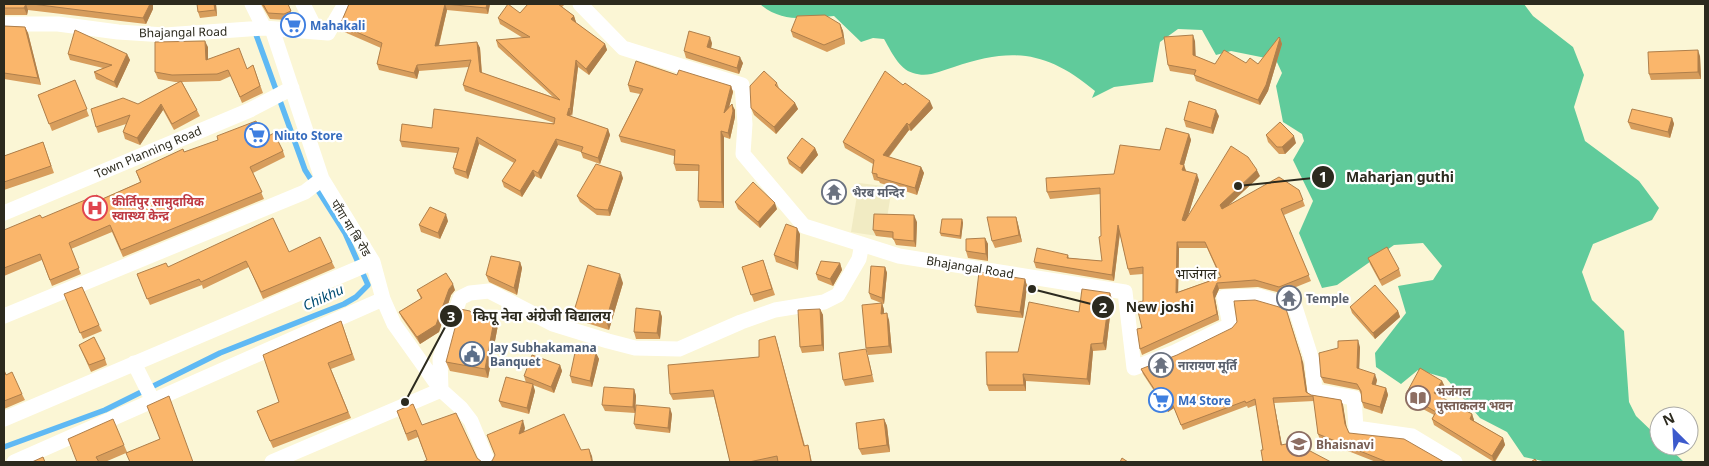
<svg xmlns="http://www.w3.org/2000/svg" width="1709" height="466" font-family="'Noto Sans','Noto Sans Devanagari',sans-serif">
<rect width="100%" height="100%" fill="#fbf6d5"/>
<path fill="#f1ebc3" d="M859,183L892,187L884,237L851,232Z"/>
<path fill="#60cb9b" d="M760,4H1524L1533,16L1573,47L1584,75L1574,107L1585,141L1639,181L1659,208L1652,220L1593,244L1582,272L1592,300L1624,331L1629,402L1636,416L1659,438V446H1667L1684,462H1547L1524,457L1507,432L1480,418L1446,378L1418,370L1401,384L1376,367L1375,353L1406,313L1398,286L1433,280L1442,266L1423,243L1394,245L1337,285L1322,288L1299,233L1313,201L1293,160L1304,141L1302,134L1283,122L1276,86L1282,73L1276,60L1231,51L1216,55L1202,30L1178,29L1160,42L1153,82L1114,87L1092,98L1095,91C1047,51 1012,47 954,67C940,71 928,78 913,73C899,69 891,51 884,39L873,38L861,42L834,16C807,18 782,23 760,4Z"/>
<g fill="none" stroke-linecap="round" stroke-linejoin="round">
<path stroke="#5fb9f4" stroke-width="5.5" d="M4,447L105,410L220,353L344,304L356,297L368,285L345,233L305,170L254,29"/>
<path stroke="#fff" stroke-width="15" d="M252,4L264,28
M303,4L317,32
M580,4L623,48L742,85L745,124L743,154L804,226L899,256L1125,292L1134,368L1175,352L1230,325L1224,297L1258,296L1295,307L1312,360L1315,391L1354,398L1356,428L1412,436L1455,462
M4,24H58L118,32L165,35L264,28L328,33L345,4
M272,29L322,179L373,262L383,299L394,324L441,390L461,408L471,421L488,462
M4,213L250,110L292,88
M4,316L305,192L322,179
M134,363L153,401
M4,419L373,262
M14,462L383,299
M272,462L441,390L440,358L460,298L470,293L489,291L553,324L608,341L635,348L679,349L741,322L775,310L824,302L838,295L859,259L862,244"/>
</g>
<path fill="#d79d5c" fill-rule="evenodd" d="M4,4H153V9L146,24L28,10L27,15H4Z
M216,4L217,16L200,18L198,12Z
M261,4H288L293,18L287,20L270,19Z
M349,4H490L488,14L447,10L439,46L477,42L480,48L482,73L553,97L498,47L496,40L523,38L500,24L498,18L520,13L528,4H565L562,7L574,16L576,23L605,44L607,50L589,75L578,67L572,116L571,114L570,116L608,129L610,135L600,164L583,158L581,152L558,145L541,179L535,176L522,197L504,187L502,181L514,163L479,144L468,179L455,174L453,168L457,153L402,147L400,141L432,128L554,123L465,91L463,85L469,67L419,71L417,79L379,70L377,64L381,48L342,31L340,25Z
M840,24L843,31L845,44L827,52L793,37L791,31Z
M4,26L25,27L28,33L41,85L4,79Z
M1280,38L1282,44L1268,91L1260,105L1196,81L1194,75L1170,71L1168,65L1195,41V56L1215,64L1246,63L1258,64Z
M712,43L711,48L743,63L739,74L686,58L684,51Z
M208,47V60L247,69L253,65L263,93L242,103L231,76L220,81L182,82L197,110L200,116L174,130L163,110L140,145L125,139L123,132L126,124L98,133L96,127L179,82H175L158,79L155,72Z
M68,54H127L130,60L117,88L96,79L94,72L103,68L70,60Z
M1700,56L1701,79L1651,80L1649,74Z
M677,75L731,86L733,92L729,107L735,110V117L730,139L724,137V208H700L698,201L699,171H676L674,164V156L621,142L619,136L640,94L630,92L628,85Z
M75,80L89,116L52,131L38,95Z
M777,83L779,88L795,103L798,109L776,134L754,115L751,108Z
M933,108L911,131L909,130L889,157L921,167L924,173L917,195L880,183L879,181L874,180L872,173L873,164L845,148L843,142Z
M1219,116L1213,134L1186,127L1184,120Z
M1672,118L1674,124L1670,138L1631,129L1628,122Z
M1189,134L1191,140L1184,165L1186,171L1199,180L1188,216L1260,176L1229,205L1299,190L1305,206L1284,215L1311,281L1281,293L1258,287L1219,289L1215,298L1219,320L1142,355L1140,349L1143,301V274L1130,275L1128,269L1120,234L1114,281L1036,268L1034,262L1068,255L1069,258L1102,261L1101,194L1050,199L1047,192L1114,174ZM1179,248H1207L1220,277L1178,292Z
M1266,135L1296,143L1285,154H1279L1268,142Z
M263,139L283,151L285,157L253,173L264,199L123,257L112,232L71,249L81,274L52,286L42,260L4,276V230L100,200L140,182L136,171L184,152Z
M43,142L54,173L4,190V156Z
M815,148L818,155L802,174L789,164L787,158Z
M623,178L610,216L597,215L580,202L577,196Z
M735,202L777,209L760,228L738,209Z
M1016,217L1018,224L1022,242L995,248L992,241Z
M962,219L963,223L961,239L941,236L940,233Z
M448,221L440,239L421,232L419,225Z
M917,222L916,247L896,245L893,238L876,236L873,230Z
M800,234L798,270L776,262L774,255Z
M985,238L988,244V261L968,258L966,251Z
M289,252L332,262L335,268L263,299L249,267L203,289L202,285L150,305L137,274L168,267Z
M1368,258L1399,269L1401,276L1382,286L1370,264Z
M763,260L775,295L754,302L742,267Z
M520,262L522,268L517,295L489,282L486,275Z
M840,263L842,270L833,286L818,280L816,274Z
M885,267L887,273L884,304L871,299L869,293Z
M1025,279L1027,286L1023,318L977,313L975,306Z
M623,283L609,330L577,320L574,311Z
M417,290H455L451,295L439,332L420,344L402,318L399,312L421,299Z
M1110,293L1112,299L1106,350L1093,351L1090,385L1026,381V391H989L987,385L1018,352Z
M67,300L99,325L102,331L83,339Z
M882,303L884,310V313L889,320L892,353L868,355L866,348Z
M1350,307L1398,311L1400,317L1375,339L1352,313Z
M820,309L823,315L824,351L802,353L800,347Z
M660,311L662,317L660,339H636L634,332Z
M495,315L498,325L488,378L450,371L446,362L475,318Z
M341,321L355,360L331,369L351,418L273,448L257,411L279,402Z
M777,343L805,446L808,445L812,462H730L714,397L673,400L670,394L759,357Z
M79,345L105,359L107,365L91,372Z
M1360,347L1359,369L1377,380L1376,385L1386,388L1388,395L1382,414L1364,408L1362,402L1361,394L1359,390L1324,383L1321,377Z
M596,353L599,359L592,387L572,383L570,376Z
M868,356L874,382L845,386L843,380Z
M1303,362L1307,392L1311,395L1341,400L1343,405L1346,427L1349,433L1444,462H1376L1320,440L1318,434L1314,401L1274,403L1282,445L1331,462L1263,450L1256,405L1248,408L1247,406L1183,430L1174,408L1168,412L1143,374L1141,369Z
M560,365L562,371L554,393L533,385L535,391L529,414L502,407L499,401L526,383L524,376Z
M4,370L6,375L22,394L25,400L4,409Z
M1442,381L1445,387L1439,396L1472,414L1474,420V421L1503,438L1505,445L1495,462H1494L1434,425L1432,419L1434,415L1408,401L1406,394Z
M634,389L636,396L635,413L605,411L602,405Z
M413,404L427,460L418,437L408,441L397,411Z
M672,414L670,433L636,429L634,424Z
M884,419L887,426L890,452L862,455L859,449Z
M124,445L127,452L193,462L126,453L105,462H77Z"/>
<path fill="#af7f4b" d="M26,4L28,10L27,15L24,8Z
M150,4H153V9L146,24L143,18Z
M214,4H216L217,16L215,10Z
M445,4L447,10L437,52L435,46Z
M487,4H490L488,14L486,8Z
M574,16L576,22L574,26L571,19Z
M840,24L843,31L845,44L843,37Z
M25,27L28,33L41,85L38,78Z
M1193,35L1195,41L1196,61L1193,55Z
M710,37L712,43L710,53L707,47Z
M1280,38L1282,44L1268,91L1260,105L1258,100Z
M205,41L208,47V67L206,60Z
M477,42L480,48L482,78L480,72Z
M605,44L607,50L589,75L586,69Z
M1698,50L1700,56L1701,79L1698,72Z
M127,54L130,60L117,88L114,82Z
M740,57L743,63L739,74L737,68Z
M576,60L578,67L572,116L570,109Z
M417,65L419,71L417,79L414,73Z
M731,86L733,92L726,119L724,113Z
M930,101L933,108L911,131L909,125Z
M795,103L798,109L776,134L774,127Z
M161,104L163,110L140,145L137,138Z
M732,104L735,110V117L730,139L728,133Z
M569,108L571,114L569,121L567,115Z
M1216,110L1219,116L1213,134L1211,128Z
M1672,118L1674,124L1670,138L1668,132Z
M907,123L909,130L885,161L883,155Z
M608,129L610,135L600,164L598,158Z
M721,131L724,137V208L722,202Z
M1189,134L1191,140L1184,165L1186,171L1182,170L1180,164Z
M1294,136L1296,143L1285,154L1282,147Z
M477,137L479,144L468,179L466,172Z
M556,139L558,145L541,179L538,173Z
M815,148L818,155L802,174L800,168Z
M921,167L924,173L917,195L915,188Z
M533,170L535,176L522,197L520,191Z
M1257,170L1260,176L1222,211L1220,205Z
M621,172L623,178L610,216L608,210Z
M1197,174L1199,180L1185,226L1182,220Z
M775,203L777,209L760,228L758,222Z
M446,214L448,221L440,239L438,233Z
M914,215L917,222L916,247L914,241Z
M1016,217L1018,224L1022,242L1019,235Z
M962,219L963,223L961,239L960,236Z
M1118,225L1120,231L1114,281L1112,275Z
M797,228L800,234L798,270L795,263Z
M985,238L988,244V261L986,254Z
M1177,242L1179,248L1178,299L1176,293Z
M520,262L522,268L517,295L514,288Z
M840,263L842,270L833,286L830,279Z
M885,267L887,273L884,304L882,298Z
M620,274L623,283L609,330L606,320Z
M1025,279L1027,286L1023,318L1020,312Z
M1217,283L1219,289L1215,298L1219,320L1217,314L1213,292Z
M453,284L455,290L451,295L439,332L420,344L417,337L449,289Z
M1110,293L1112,299L1106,350L1103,343Z
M882,303L884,310L883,320L881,314Z
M820,309L823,315L824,351L822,345Z
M1286,309L1303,362L1308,397L1306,392Z
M660,311L662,317L660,339L657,333Z
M1398,311L1400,317L1375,339L1373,333Z
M887,313L889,320L892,353L889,346Z
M495,315L498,325L488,378L485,369Z
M775,336L777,343L806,453L804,446Z
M1358,340L1360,347L1359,374L1357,368Z
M1091,344L1093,351L1090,385L1087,379Z
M596,353L599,359L592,387L590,381Z
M560,365L562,371L554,393L551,387Z
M1023,374L1026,381V391L1024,385Z
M1375,374L1377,380L1374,391L1372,384Z
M1442,381L1445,387L1436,400L1434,393Z
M533,384L535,391L529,414L527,408Z
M1386,388L1388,395L1382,414L1380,407Z
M634,389L636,396L635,413L633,407Z
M1273,398L1274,403L1283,451L1281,445Z
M1341,400L1343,405L1347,429L1345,424Z
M1172,403L1174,408L1168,412L1166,407Z
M670,408L672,414L670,433L668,428Z
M1472,414L1474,420L1472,425L1470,419Z
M884,419L887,426L890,452L887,445Z
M523,420L525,428L522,442L519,434Z
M1503,438L1505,445L1494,462L1492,456Z
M589,449L592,456L593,462H592Z"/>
<path fill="#fab66b" stroke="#af7f4b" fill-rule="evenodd" d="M4,4H26L24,8H4Z
M32,4H150L143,18Z
M197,4H214L215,10L198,12Z
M263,4H288L291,11L284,14L268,13Z
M349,4H487L486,8L445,4L435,46L477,42L480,72L560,100L496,40L530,37L498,18L508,4L520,13L528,4H558L574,16L571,19L605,44L586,69L576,60L570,109L569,108L567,115L608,129L598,158L581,152L583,147L556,139L538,173L533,170L520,191L502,181L516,160L477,137L466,172L453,168L459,148L400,141L402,124L432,128L434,109L554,124L555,118L463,85L471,60L417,65L414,73L377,64L382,43L340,25Z
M825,15L840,24L843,37L824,45L791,31L797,16Z
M4,26L25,27L38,78L4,73Z
M75,30L127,54L114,82L94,72L112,65L68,54Z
M689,31L710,37L707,47L740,57L737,68L684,51Z
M1193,35V55L1215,64L1224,50L1246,63L1250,58L1258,64L1279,37L1280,38L1266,85L1258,100L1194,75L1196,70L1168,65L1164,37Z
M205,41L206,60L239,48L247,69L253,65L260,86L240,97L228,70L217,74L172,75L155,72V42Z
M1698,50V72L1649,74L1648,52Z
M636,61L677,75L679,70L731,86L724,113L732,104L733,111L728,133L721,131L722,202L698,201L699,165L674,164L675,150L619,136L643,89L628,85Z
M764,71L777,83L775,85L795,103L774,127L751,108L750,86Z
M885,71L903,85L905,83L930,101L909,125L907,123L883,155L921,167L915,188L877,177V174L872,173L874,160L843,142Z
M75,80L87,109L49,124L38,95Z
M181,81L197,110L172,124L161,104L137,138L123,132L130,115L96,127L91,109L123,98L138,104Z
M1189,101L1216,110L1211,128L1184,120Z
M1632,109L1672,118L1668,132L1628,122Z
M256,121L263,139L274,133L283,151L250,167L262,192L121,250L110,225L69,243L79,268L50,280L40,254L4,268V230L40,215L42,218L97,195L100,200L141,182L136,171L183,149L184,152L218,140L217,136Z
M1280,122L1294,136L1282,147H1277L1266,135Z
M1166,128L1189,134L1180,164L1184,165L1182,170L1197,174L1182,220L1185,221L1231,146L1248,157L1257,170L1220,205L1222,209L1279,177L1299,190L1303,200L1281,209L1309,275L1279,287L1255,280L1217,283L1213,292L1217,314L1140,349L1137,329L1142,328L1136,303L1143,301V267L1128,269L1118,225L1112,275L1034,262L1037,248L1068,255L1067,258L1102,261L1099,237L1101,236L1100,188L1047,192L1046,178L1114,174L1120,145L1160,150ZM1177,242H1205L1221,277L1176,293Z
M802,138L815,148L800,168L787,158Z
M43,142L51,166L4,182V156Z
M596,164L621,172L608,210L595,209L577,196Z
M753,182L775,203L758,222L735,202Z
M430,207L446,214L438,233L419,225Z
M874,214L914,215V241L893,239V232L873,230Z
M987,217H1016L1019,235L992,241Z
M273,218L289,252L320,237L332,262L261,292L246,261L201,282L199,279L147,299L137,274L166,263L168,267Z
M942,219H962L960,236L940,233Z
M786,224L797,228L795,263L774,255Z
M985,238L986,254L966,251V239Z
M1387,247L1399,269L1380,280L1368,258Z
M491,256L520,262L514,288L486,275Z
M763,260L772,289L751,295L742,267Z
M821,261L840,263L830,279L816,274Z
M588,265L620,274L606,320L574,311Z
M871,266L885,267L882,298L869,293Z
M979,272L1025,279L1020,312L975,306Z
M446,273L453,284L449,289L436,325L417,337L399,312L422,298L417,290Z
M1375,285L1398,311L1373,333L1350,307Z
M82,287L99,325L80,333L64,294Z
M1082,289L1110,293L1103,343L1091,344L1087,379L1023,374L1024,385H987L986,352H1018L1029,302L1079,312Z
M1255,300L1286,309L1301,357L1306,392L1311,395L1341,400L1345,424L1349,433L1404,439L1444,462H1387L1318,434L1313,396L1273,398L1281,445L1286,444L1287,447L1295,443L1331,462H1263L1261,450H1263L1255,399L1246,403L1245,401L1181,425L1172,403L1166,407L1141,369L1177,355L1232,328L1237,322L1234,301Z
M882,303L881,314L887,313L889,346L866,348L862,305Z
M636,308L660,311L657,333L634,332Z
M460,309L470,311L475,318L476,312L495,315L485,369L446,362Z
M820,309L822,345L800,347L798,310Z
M341,321L352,354L328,363L348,412L270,441L257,411L279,402L263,355Z
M775,336L804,446L808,445L811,462H778L777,456L749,462H730L713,390L670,394L668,365L759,357V340Z
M94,337L105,359L89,365L79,345Z
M1358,340L1357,368L1375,374L1372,384L1386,388L1380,407L1362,402L1361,391L1357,384L1321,377L1319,353L1338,348V341Z
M576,348L596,353L590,381L570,376Z
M866,349L872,375L843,380L839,353Z
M532,355L560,365L551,387L524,376Z
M1420,368L1442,381L1434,393L1472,414L1470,419L1503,438L1492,456L1432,419L1436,412L1406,394Z
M4,370L6,375L12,372L22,394L4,401Z
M506,377L533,384L527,408L499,401Z
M604,387L634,389L633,407L602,405Z
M169,396L193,462H130L126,453L160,439L147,406Z
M413,404L422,425L456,413L477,458L482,462H422L427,460L416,430L406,434L397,411Z
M636,405L670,408L668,428L634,424Z
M564,414L581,450L589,449L592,462H489L492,461L495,455L487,435L523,420L519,434Z
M113,419L124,445L96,457L99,462H77L68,439Z
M884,419L887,445L859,449L856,423Z
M43,457L45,462H32Z
M1122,458L1128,462H1120Z
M1535,459L1537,462H1531Z"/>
<defs>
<symbol id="supermarket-ring" viewBox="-11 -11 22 22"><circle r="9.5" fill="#fff" stroke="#3f7fe0" stroke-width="1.5"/><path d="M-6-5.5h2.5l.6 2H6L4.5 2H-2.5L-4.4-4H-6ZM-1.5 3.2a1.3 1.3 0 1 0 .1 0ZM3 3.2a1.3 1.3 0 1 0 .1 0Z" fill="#3f7fe0"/></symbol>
<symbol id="temple-ring" viewBox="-11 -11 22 22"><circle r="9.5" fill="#fff" stroke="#6b7280" stroke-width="1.5"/><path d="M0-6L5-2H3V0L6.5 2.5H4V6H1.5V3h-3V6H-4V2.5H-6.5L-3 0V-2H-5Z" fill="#6b7280"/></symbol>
<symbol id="hospital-ring" viewBox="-11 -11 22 22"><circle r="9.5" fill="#fff" stroke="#e0444e" stroke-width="1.5"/><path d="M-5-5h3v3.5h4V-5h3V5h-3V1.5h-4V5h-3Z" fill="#e0444e"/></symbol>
<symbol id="civic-ring" viewBox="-11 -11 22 22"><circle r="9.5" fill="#fff" stroke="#5c6f8a" stroke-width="1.5"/><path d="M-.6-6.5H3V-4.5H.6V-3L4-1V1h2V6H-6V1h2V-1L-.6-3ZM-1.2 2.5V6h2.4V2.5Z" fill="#5c6f8a"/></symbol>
<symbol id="library-ring" viewBox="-11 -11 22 22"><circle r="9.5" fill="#fff" stroke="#8d6e63" stroke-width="1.5"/><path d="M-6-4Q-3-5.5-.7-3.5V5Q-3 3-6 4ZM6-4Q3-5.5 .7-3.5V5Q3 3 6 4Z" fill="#8d6e63"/></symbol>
<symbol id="school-ring" viewBox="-11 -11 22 22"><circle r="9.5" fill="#fff" stroke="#8d6e63" stroke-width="1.5"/><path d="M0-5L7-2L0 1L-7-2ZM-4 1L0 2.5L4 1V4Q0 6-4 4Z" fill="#8d6e63"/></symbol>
</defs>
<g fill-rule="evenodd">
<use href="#supermarket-ring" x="279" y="11" width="28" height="28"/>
<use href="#supermarket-ring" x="243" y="121" width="28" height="28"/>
<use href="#temple-ring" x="820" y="178" width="28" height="28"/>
<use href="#hospital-ring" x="81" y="194" width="28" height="28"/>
<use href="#temple-ring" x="1275" y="284" width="28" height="28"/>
<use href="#civic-ring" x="458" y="340" width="28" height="28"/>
<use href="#temple-ring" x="1147" y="351" width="28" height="28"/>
<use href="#library-ring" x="1404" y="384" width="28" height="28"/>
<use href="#supermarket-ring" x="1147" y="386" width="28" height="28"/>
<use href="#school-ring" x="1285" y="430" width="28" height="28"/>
</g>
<g text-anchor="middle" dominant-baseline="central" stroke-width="4.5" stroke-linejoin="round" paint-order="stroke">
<g font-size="12" font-weight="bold" fill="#366cbe" stroke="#fff" text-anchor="start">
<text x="310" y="25">Mahakali</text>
<text x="274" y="135">Niuto Store</text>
<text x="1178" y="400">M4 Store</text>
</g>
<g font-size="12" fill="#2c2a1e" stroke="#fff">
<text transform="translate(183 32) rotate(-1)">Bhajangal Road</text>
<text transform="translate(148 152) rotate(-23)">Town Planning Road</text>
<text transform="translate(351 228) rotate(58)">पाँगा मा बि रोड</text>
<text transform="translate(970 267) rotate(9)">Bhajangal Road</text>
</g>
<g font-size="12" font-weight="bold" fill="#5b616d" stroke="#fff" text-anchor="start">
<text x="852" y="192">भैरब मन्दिर</text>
<text x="1306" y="298">Temple</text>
<text x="1178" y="365">नारायण मूर्ति</text>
</g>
<g font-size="12" font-weight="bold" fill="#be3a42" stroke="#fff" text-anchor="start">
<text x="112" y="201">कीर्तिपुर सामुदायिक<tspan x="112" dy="14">स्वास्थ्य केन्द्र</tspan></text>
</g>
<g font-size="12" font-weight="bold" fill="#4e5e75" stroke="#fff" text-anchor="start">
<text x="490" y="347">Jay Subhakamana<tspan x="490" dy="14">Banquet</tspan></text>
</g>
<g font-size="12" font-weight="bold" fill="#785e54" stroke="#fff" text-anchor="start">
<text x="1436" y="391">भजंगल<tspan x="1436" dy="14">पुस्ताकलय भवन</tspan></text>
<text x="1316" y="444">Bhaisnavi</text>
</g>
<g font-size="14" fill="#2c2a1e" stroke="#fff">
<text x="1196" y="273">भाजंगल</text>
</g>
<g font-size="14" font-style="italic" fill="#004c72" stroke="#fff">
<text transform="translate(323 297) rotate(-25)">Chikhu</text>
</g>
</g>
<path fill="none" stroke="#2c2a1e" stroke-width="2" d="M1238 186L1323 177M1032 289L1103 307M405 402L451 316"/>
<g fill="#2c2a1e" stroke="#fff" stroke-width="2">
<circle cx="1238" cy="186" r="5"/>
<circle cx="1032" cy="289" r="5"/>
<circle cx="405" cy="402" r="5"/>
<circle cx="1323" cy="177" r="12"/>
<circle cx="1103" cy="307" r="12"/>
<circle cx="451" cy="316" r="12"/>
</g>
<g font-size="15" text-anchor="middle" font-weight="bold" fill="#fff">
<text x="1323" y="182">1</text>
<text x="1103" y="313">2</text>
<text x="451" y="322">3</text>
</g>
<g font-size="14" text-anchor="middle" font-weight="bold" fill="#2c2a1e" stroke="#fff" stroke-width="4.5" stroke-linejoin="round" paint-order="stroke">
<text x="1400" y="182">Maharjan guthi</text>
<text x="1160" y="312">New joshi</text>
<text x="542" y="321">किपू नेवा अंग्रेजी विद्यालय</text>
</g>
<rect width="1709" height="466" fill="none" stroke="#2c2a1e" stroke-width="10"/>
<g transform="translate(1674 431) rotate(336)"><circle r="24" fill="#ffffff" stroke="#abaaa5"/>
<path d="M0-4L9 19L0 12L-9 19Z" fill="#3c5acc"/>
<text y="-8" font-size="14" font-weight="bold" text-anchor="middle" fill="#2c2a1e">N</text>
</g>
</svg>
